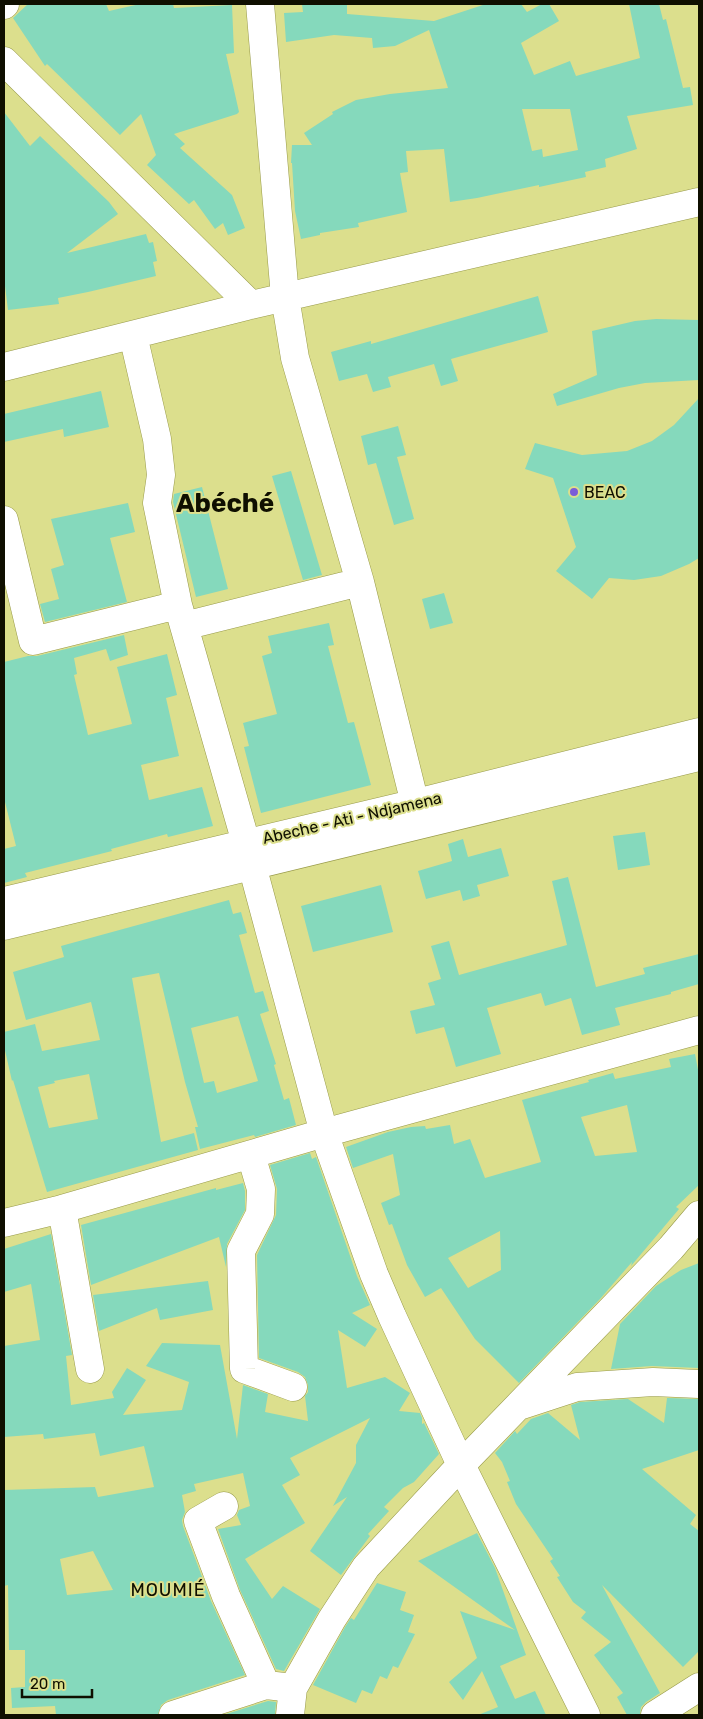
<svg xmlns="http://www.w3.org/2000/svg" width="703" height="1719" font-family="Rubik,sans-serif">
<rect width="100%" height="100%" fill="#dcdf8d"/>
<path fill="#85d9bc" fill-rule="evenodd" d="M28,4H106L109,11L140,4H173L174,8L232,5L234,53L226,54L239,112L237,114L174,134L185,144L180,148L232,195L245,228L228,235L223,223L215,229L194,200L189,204L147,165L156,155L141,114L120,135L47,64L45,66L13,18Z
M302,4H347V14L434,21L486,4H521L527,12L542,4H549L559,21L521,43L534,75L570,61L576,76L640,58L629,4H659L663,20L666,19L683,88L690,87L693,105L627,116L637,149L605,159L606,167L585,172L586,177L539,187V185L477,198L450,202L444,149L406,151L408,172L400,173L407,212L358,223L359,227L320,233V235L301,239L295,211L292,163H291L292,145H312L304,133L333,114L332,112L356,100L390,94L448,88L429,30L395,46L373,48L372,38L334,35L286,42L284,13L303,12ZM522,109H570L578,150L543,157L542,149L532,151Z
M4,112L30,146L40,136L109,202L118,214L67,253L146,234L149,243L153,242L157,261L153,262L156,276L88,292L58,298L59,304L8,310L4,278Z
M538,296L548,332L451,359L458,381L441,386L434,364L388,377L391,387L373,392L367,374L339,381L331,352L371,341V344Z
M656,319L699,320V380L645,383L619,388L557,406L553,394L597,375L592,331L635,321Z
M101,391L109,427L64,437L63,429L4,442V414Z
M699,398V558L689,564L661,576L634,580L609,578L592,599L556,571L576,547L553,478L525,469L535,443L582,455L627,451L652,441L674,425Z
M398,426L406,455L397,457L414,519L394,525L376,463L368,465L361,436Z
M291,471L322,575L303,580L272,476Z
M202,487L228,589L196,597L173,502L174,494Z
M128,503L135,532L110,538L127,602L45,622L40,604L59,599L51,569L64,565L51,519Z
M444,593L453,623L430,629L422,599Z
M329,623L334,645L328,646L348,723L354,722L371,785L261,813L244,747L249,746L243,723L277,714L262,656L272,653L268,636Z
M124,635L128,655L110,661L106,649L74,658L77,674L74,675L88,735L132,724L117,667L167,654L177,695L166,698L179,756L141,765L149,800L202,787L213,826L168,837L167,834L111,849L112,851L25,873L27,877L4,883V849L16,846L4,798V662L28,656H37Z
M645,832L650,865L618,870L613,836Z
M463,839L468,857L501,848L509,876L477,885L480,896L463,901L460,890L426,899L418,871L452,861L448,844Z
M568,877L596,987L645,974L643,968L699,954V984L671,992V994L615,1008L620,1025L582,1035L571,998L545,1006L541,993L487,1008L501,1054L456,1067L444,1027L416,1034L410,1011L435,1005L428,983L441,979L431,946L449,941L459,975L567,945L552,881Z
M381,885L393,932L313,952L301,906Z
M229,900L233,914L241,912L247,933L239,935L255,993L263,991L269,1011L260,1014L276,1064L274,1065L284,1100L289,1098L296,1125L255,1137L254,1135L200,1149L195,1127H198L185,1082L159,973L132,978L161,1142L194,1133L198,1150L47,1192L13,1080L12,1081L4,1046V1032L35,1024L42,1051L100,1040L91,1002L26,1020L13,972L64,957L61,946ZM238,1016L258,1081L217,1093L214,1081L204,1083L191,1028ZM89,1074L98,1119L49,1128L38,1087L55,1083L54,1081Z
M695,1054L699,1075V1185L676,1207L679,1209L631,1266L632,1262L600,1299L519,1383L475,1339L441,1288L425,1297L407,1265L392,1224L389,1225L381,1203L400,1195L393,1154L353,1168L346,1147L388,1132L411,1127L425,1126L426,1129L450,1125L454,1144L470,1139L485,1178L541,1162L522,1100L589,1082L588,1080L613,1073L615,1079L671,1067L669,1059ZM627,1105L637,1152L595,1156L581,1117ZM500,1231L501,1270L468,1288L448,1258Z
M310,1153L312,1159L316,1157L357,1276L370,1305L352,1313L377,1329L365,1347L338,1330L347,1388L385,1377L410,1393L399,1411L420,1413L422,1418V1424L424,1423L439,1454L414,1482L403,1488L384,1507L389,1511L368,1534L370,1536L341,1575L310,1551L347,1497L333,1506L356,1463V1445L370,1418L290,1458L300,1475L282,1485L305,1523L245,1559L272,1599L283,1586L320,1609L284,1671L276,1669L240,1590L218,1529L241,1525L237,1515L239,1510L250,1506L243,1473L194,1484L196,1491L182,1495L185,1512L182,1520L183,1526L211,1601L245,1675L168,1700L161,1705L158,1715H56L55,1706L12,1708L11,1688L25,1687V1650H9L8,1585L4,1586V1490L95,1487L98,1497L154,1487L144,1446L100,1456L95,1433L44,1439L43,1434L4,1437V1346L40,1340L31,1284L4,1292V1249L51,1234L72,1355L66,1356L71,1405L114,1398L112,1392L127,1368L146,1380L123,1415L182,1410L189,1382L146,1366L162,1343L220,1345L237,1439L243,1385L268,1394L265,1412L308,1421L305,1396L308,1392V1385L305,1377L298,1372L259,1358L257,1255L276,1215L277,1189L270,1165ZM93,1551L113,1590L67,1595L60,1559Z
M243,1183L245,1191V1210L227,1244L226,1267L219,1237L91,1285L81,1225L216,1188V1190Z
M699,1263V1368L652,1366L611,1369L620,1324L656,1286L681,1270Z
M208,1281L213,1310L160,1320L157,1308L99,1331L93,1295Z
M667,1398L699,1399V1450L642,1469L696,1515L690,1524L699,1531V1651L683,1667L602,1585L660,1693L646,1702L641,1707L640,1714L627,1715L617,1697L623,1693L594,1655L611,1642L581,1618L586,1612L573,1602L557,1577L560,1576L550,1561L553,1559L516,1504L507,1482L510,1481L502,1462L495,1453L515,1431L517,1434L531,1419L548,1413L580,1440L571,1405L580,1402L628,1399L664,1423Z
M477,1533L495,1568L526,1655L500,1666L515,1699L535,1691L546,1715H478L498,1707L482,1671L463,1700L449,1682L477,1658L460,1611L515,1630L418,1561Z
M377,1583L406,1592L400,1610L414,1615L408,1632L415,1634L398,1668L393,1666L387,1679L380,1676L372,1694L362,1690L356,1703L313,1685L345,1627L351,1618L354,1620Z
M268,1701L276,1702L275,1715H223Z"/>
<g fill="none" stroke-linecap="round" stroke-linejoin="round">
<defs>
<path id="street" d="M260,4L285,297L295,358L360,582L420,824
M4,5L5,4
M4,61L251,305
M133,335L157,439L161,475L157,503L178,605L246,843L324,1133L374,1274L392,1316L461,1465L586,1715
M4,367L251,305L699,202
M4,520L33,641L178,605
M184,626L360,582
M251,1155L261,1189L260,1214L241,1251L244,1369L293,1387
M62,1209L90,1369
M4,1223L62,1209L324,1133L699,1030
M522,1405L577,1387L653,1382L699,1384
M224,1506L198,1521L226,1596L266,1685L293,1688
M173,1715L266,1685
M290,1715L293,1688L332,1619L366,1567L461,1465L671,1248L699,1215
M655,1715L699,1687"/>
<path id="highway" d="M4,901L416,803L699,732
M4,926L699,757"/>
</defs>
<use href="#street" stroke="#989a49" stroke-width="29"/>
<use href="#highway" stroke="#989a49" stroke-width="29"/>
<use href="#street" stroke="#fff" stroke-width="28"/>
<use href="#highway" stroke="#fff" stroke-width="28"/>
</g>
<circle fill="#7a5dd8" stroke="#dcdf8d" stroke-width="2" cx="574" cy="492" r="5"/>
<g text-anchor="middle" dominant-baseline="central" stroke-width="4" stroke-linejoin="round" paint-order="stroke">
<g font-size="16" fill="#0f0f00" stroke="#dcdf8d" text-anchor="start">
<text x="584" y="492">BEAC</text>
</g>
<g font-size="16" fill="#0f0f00" stroke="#dcdf8d">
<text transform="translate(352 818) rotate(-13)">Abeche - Ati - Ndjamena</text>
</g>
<g font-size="18" letter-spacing="1" fill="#0f0f00" stroke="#dcdf8d">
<text x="168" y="1590">MOUMIÉ</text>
</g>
<g font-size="26" font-weight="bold" fill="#0f0f00" stroke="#dcdf8d">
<text x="225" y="503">Abéché</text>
</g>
</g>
<rect width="703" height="1719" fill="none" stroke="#0f0f00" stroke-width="10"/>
<path d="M22 1689v8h70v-8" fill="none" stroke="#0f0f00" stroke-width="2.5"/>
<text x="30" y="1689" font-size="15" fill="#0f0f00" stroke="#dcdf8d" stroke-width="4" paint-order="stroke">20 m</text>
</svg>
